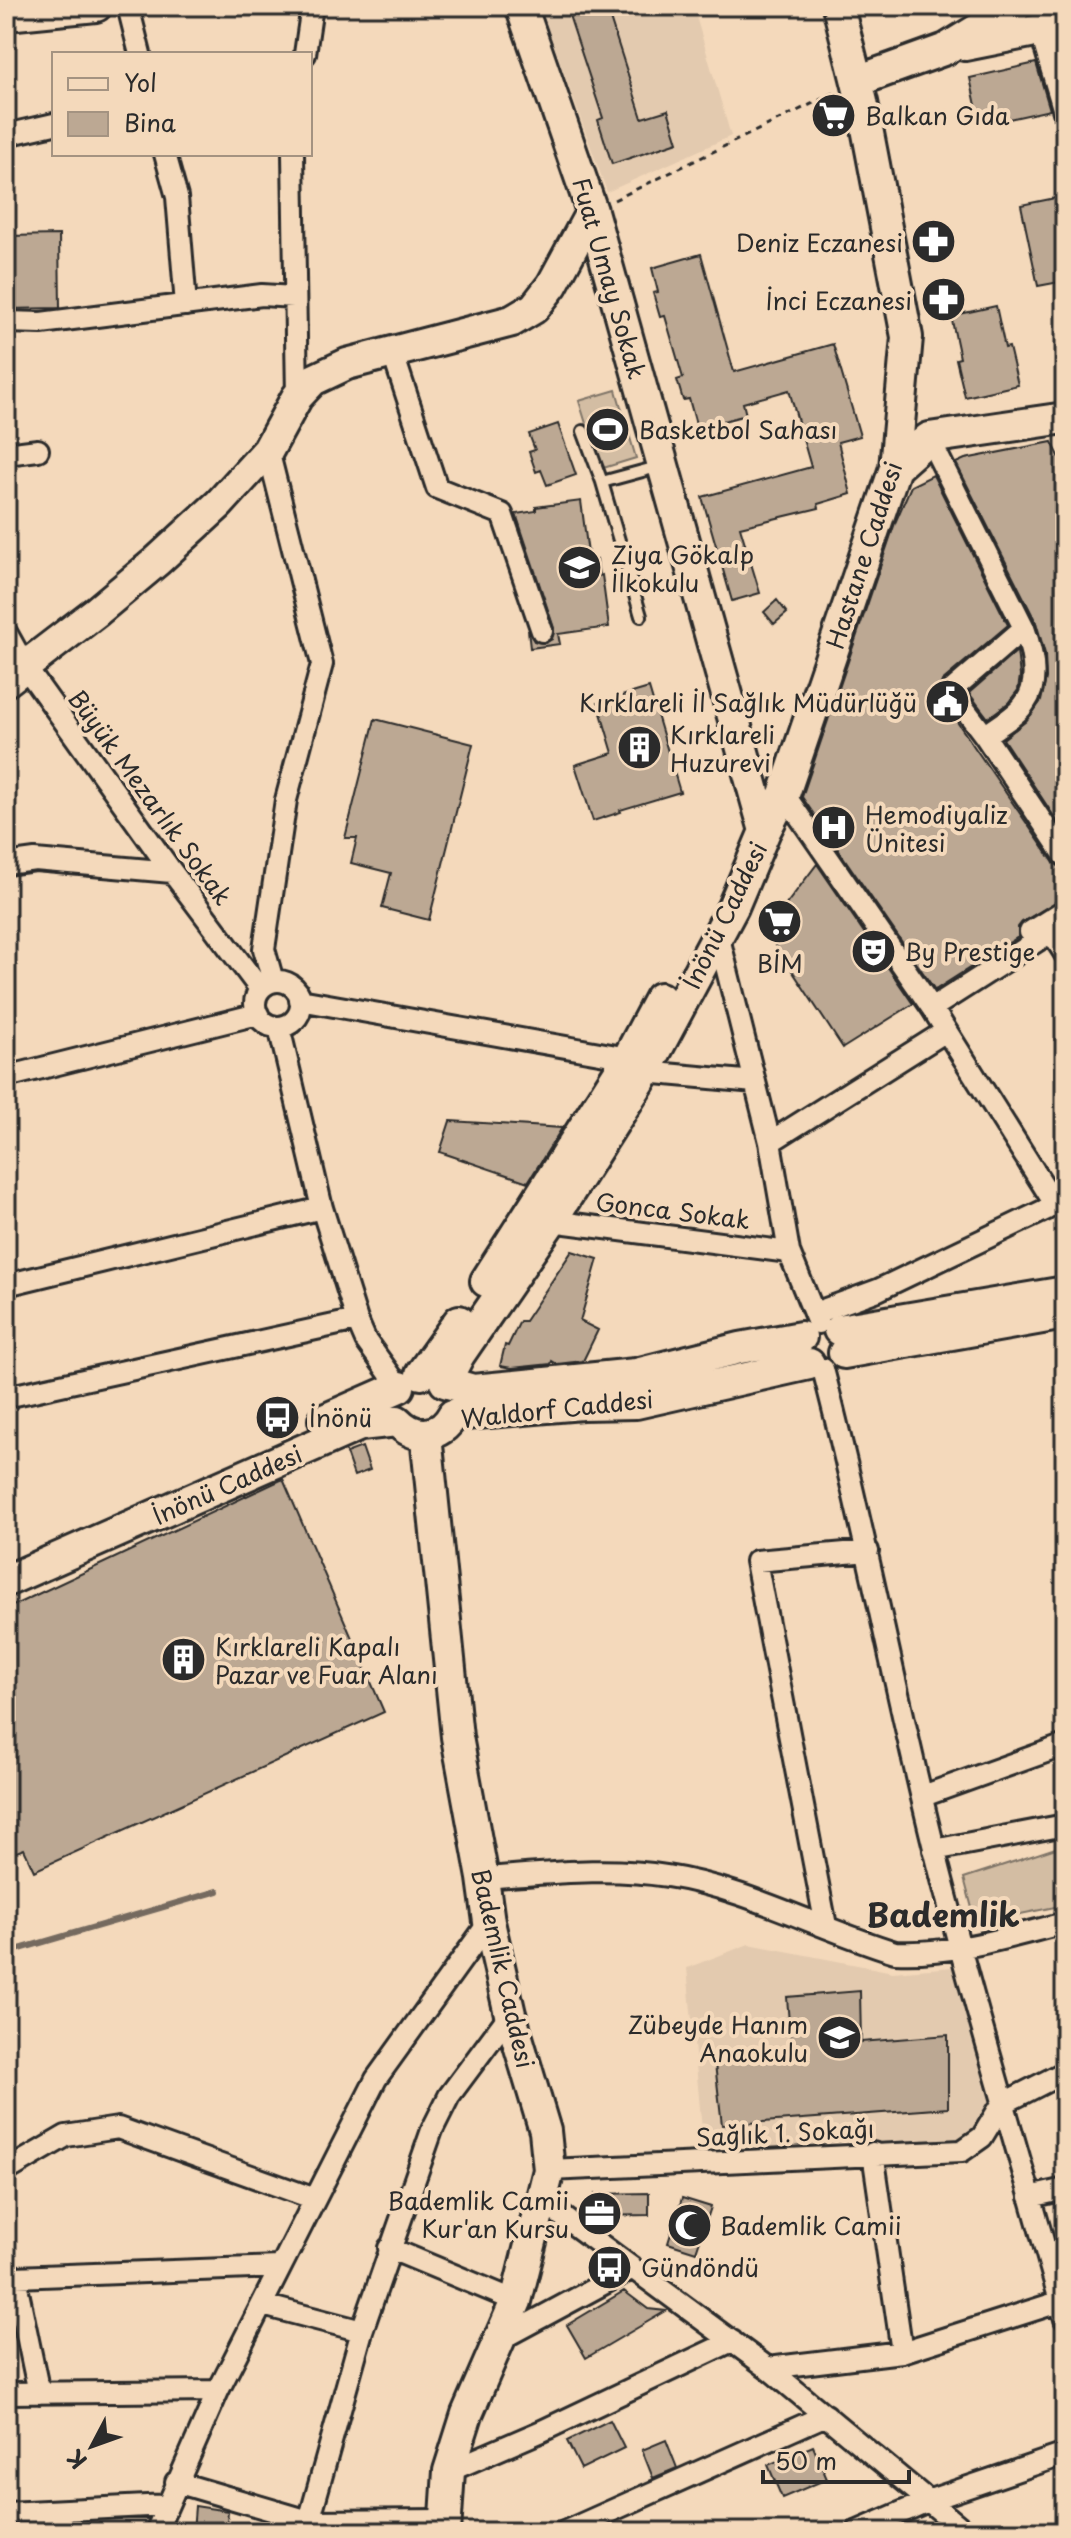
<svg xmlns="http://www.w3.org/2000/svg" width="1071" height="2538" font-family="'Playpen Sans',sans-serif">
<rect width="100%" height="100%" fill="#f4d9bb"/>
<filter id="ink" filterUnits="userSpaceOnUse"><feTurbulence type="fractalNoise" baseFrequency=".0125" numOctaves="2"/><feDisplacementMap in="SourceGraphic" scale="16" xChannelSelector="R" yChannelSelector="G"/><feConvolveMatrix kernelMatrix="1 2 1 2 8 2 1 2 1" color-interpolation-filters="sRGB"/></filter>
<g filter="url(#ink)">
<path fill="#e3caaf" d="M540,6H566L603,118L598,120L612,163L678,142L668,110L642,118L606,6H693L731,136L607,192Z
M749,1944L893,1972L965,1966L1002,2104L962,2151L705,2162L687,1968Z"/>
<path fill="#d3bda3" stroke="#7f7467" stroke-width="2" d="M616,390L636,458L600,469L579,401Z
M1065,1845V1905L976,1923L964,1878Z"/>
<g fill="none" stroke-linecap="round" stroke-linejoin="round">
<path stroke="#746a5f" stroke-width="6" d="M6,1953L218,1891"/>
</g>
<path fill="#bca893" stroke="#2b2b2b" stroke-width="2" d="M566,6H606L642,118L668,110L678,142L612,164L598,120L603,118Z
M1036,63L1050,110L991,123L989,116L979,119L970,78Z
M1065,196V281L1038,286L1021,205Z
M59,235L60,308L6,309V236Z
M701,254L734,372L833,344L860,436L838,442L851,494L818,504L819,508L740,527L760,593L732,601L702,497L811,467L789,390L743,403L746,415L697,428L689,399L683,400L677,380L683,378L665,316L660,317L653,293L658,292L652,268Z
M996,306L1005,348L1009,347L1018,385L965,397L956,359L960,358L951,316Z
M558,424L576,475L547,485L541,470L536,472L529,452L535,450L529,434Z
M1052,442L1065,468V833L1003,739L1026,721L1041,701L1046,678L1045,654L1036,622L956,463L965,459Z
M933,475L1008,625L942,681L938,694L1054,863L1065,869V897L1022,922L1018,927V937L935,990L802,797L895,523L911,486Z
M581,501L589,561L597,559L599,576L602,575L609,627L558,634L560,644L530,648L528,630L534,641L545,643L552,639L554,628L516,514L536,511V507Z
M777,600L787,613L774,624L764,612Z
M1017,651L1020,676L1018,690L1008,703L988,718L969,693Z
M649,688L680,792L620,810L621,812L593,821L575,765L613,753L598,703Z
M375,719L473,744L429,920L382,908L391,873L351,863L357,838H345Z
M817,864L913,1004L843,1048L766,931Z
M450,1121L562,1128L528,1182L440,1152Z
M572,1251L598,1259L580,1321L598,1330L583,1361L557,1364L552,1361L551,1364L512,1368L500,1366L505,1345L508,1346L520,1321H525Z
M362,1447L370,1470L354,1476L346,1453Z
M283,1479L384,1712L34,1871L24,1849L6,1856V1609Z
M860,1991L861,2042L948,2035V2108L722,2125L714,2055L791,2049L787,1997Z
M649,2193V2215L596,2216L595,2194Z
M682,2198L711,2207L696,2252L668,2243Z
M624,2291L648,2309L666,2311L586,2358L567,2325Z
M610,2420L624,2448L581,2469L567,2441Z
M666,2440L677,2468L653,2478L642,2450Z
M813,2446L827,2479L782,2498L768,2465Z
M195,2506L228,2511L226,2532H193Z"/>
<g fill="none" stroke-linecap="round" stroke-linejoin="round">
<defs>
<path id="lane" d="M583,431L602,482L641,616
M602,482L661,466"/>
<path id="street" d="M128,6L140,54
M1040,30L1065,115
M305,54L312,6
M6,135L54,124
M165,154L177,197L186,305
M293,154L297,397
M6,322L41,323L262,295L294,297
M392,351L437,488L502,514L542,631
M929,438L1024,628L951,691L985,736L1065,856
M268,450L322,664L286,800L264,949L273,981
M6,454L38,450
M6,632L26,668L172,872L260,989
M985,736C997,726 1017,716 1025,703C1040,683 1032,650 1024,628
M784,794L932,1008L1055,1204
M6,864L35,860L172,872
M1030,932L1065,910
M718,934L770,1142L789,1252L818,1323
M255 1004a23 23 0 1 1 46 0a23 23 0 1 1-46 0Z
M300,1000L628,1058
M932,1008L1051,932L1065,954
M279,1027L322,1208L357,1320L366,1341L399,1387
M644,1072L755,1082
M6,1077L258,1014
M770,1142L946,1031
M551,1221L789,1252
M6,1285L322,1208
M815,1313L878,1290L1045,1210L1065,1197
M823,1369C865,1529 895,1692 935,1852C974,2009 1022,2163 1065,2319
M6,1397L357,1320
M923,1796L1065,1745
M934,1850L1065,1825
M483,1878C544,1874 607,1866 667,1876C746,1888 819,1929 895,1952C953,1955 1008,1937 1065,1923
M826,1926L756,1561L868,1551
M1002,2104L1065,2072
M873,2153L902,2352
M549,2170L962,2151L982,2137L1002,2104
M6,2171L66,2136L118,2128L315,2199
M1030,2197L1065,2189
M543,2202L768,2368L966,2532
M389,2248L516,2301
M263,2305L362,2331
M499,2340L631,2269
M768,2368L902,2352L1065,2300
M6,2393L218,2391
M39,2393L15,2277L280,2267
M449,2471L542,2431L732,2341
M176,2482L309,2521L445,2520
M6,2513L167,2505
M156,2532L218,2391L376,2079L489,1922
M310,2532L309,2521L362,2331L432,2130L449,2096L510,2014
M564,2532L826,2415
M856,2532L930,2500L1065,2454"/>
<path id="secondary" d="M521,6L592,211L765,831
M6,15L96,6
M965,45L1065,25
M857,81L946,49L1016,6
M895,468L929,438L1065,418
M6,681L96,612L157,561L219,504L268,450L297,397L313,380L347,364L512,321L534,308L552,285L592,211
M486,1281L628,1058L660,998
M839,1330L1065,1292
M844,1353L1065,1314
M421,1374L459,1321
M445,1382L459,1355L551,1221L640,1081L733,907L765,831L784,794L895,468L907,337L862,102L838,6
M445,1382L473,1390L636,1374L740,1348L801,1337
M324,1420L399,1387
M426,1435L457,1737L483,1878L489,1922L510,2014L545,2131L549,2170L516,2301L467,2414L449,2471L445,2532
M6,1581L360,1425L397,1421C415,1440 441,1438 453,1415L582,1404L636,1403L809,1364"/>
</defs>
<use href="#lane" stroke="#2b2b2b" stroke-width="16"/>
<use href="#street" stroke="#2b2b2b" stroke-width="26"/>
<use href="#secondary" stroke="#2b2b2b" stroke-width="36"/>
<path stroke="#2b2b2b" stroke-width="3" stroke-dasharray="6 6" stroke-linecap="butt" d="M614,200L834,93"/>
<use href="#lane" stroke="#f4d9bb" stroke-width="10"/>
<use href="#street" stroke="#f4d9bb" stroke-width="20"/>
<use href="#secondary" stroke="#f4d9bb" stroke-width="30"/>
</g>
</g>
<defs>
<symbol id="supermarket-disc" viewBox="-11 -11 22 22"><circle r="9.5" fill="#2b2b2b" stroke="#f4d9bb"/><path d="M-6-5.5h2.5l.6 2H6L4.5 2H-2.5L-4.4-4H-6ZM-1.5 3.2a1.3 1.3 0 1 0 .1 0ZM3 3.2a1.3 1.3 0 1 0 .1 0Z" fill="#fff"/></symbol>
<symbol id="pharmacy-disc" viewBox="-11 -11 22 22"><circle r="9.5" fill="#2b2b2b" stroke="#f4d9bb"/><path d="M-2-6h4v4h4v4h-4v4h-4v-4h-4v-4h4Z" fill="#fff"/></symbol>
<symbol id="stadium-disc" viewBox="-11 -11 22 22"><circle r="9.5" fill="#2b2b2b" stroke="#f4d9bb"/><path d="M0-5a6.5 5 0 1 0 0 10a6.5 5 0 1 0 0-10ZM-3.5-1.8h7v3.6h-7Z" fill="#fff"/></symbol>
<symbol id="school-disc" viewBox="-11 -11 22 22"><circle r="9.5" fill="#2b2b2b" stroke="#f4d9bb"/><path d="M0-5L7-2L0 1L-7-2ZM-4 1L0 2.5L4 1V4Q0 6-4 4Z" fill="#fff"/></symbol>
<symbol id="civic-disc" viewBox="-11 -11 22 22"><circle r="9.5" fill="#2b2b2b" stroke="#f4d9bb"/><path d="M-.6-6.5H3V-4.5H.6V-3L4-1V1h2V6H-6V1h2V-1L-.6-3ZM-1.2 2.5V6h2.4V2.5Z" fill="#fff"/></symbol>
<symbol id="building-disc" viewBox="-11 -11 22 22"><circle r="9.5" fill="#2b2b2b" stroke="#f4d9bb"/><path d="M-4-6H4V6H1V3H-1V6H-4ZM-2.5-4.3h1.7v1.8h-1.7ZM.8-4.3h1.7v1.8H.8ZM-2.5-1h1.7V.8h-1.7ZM.8-1h1.7V.8H.8Z" fill="#fff"/></symbol>
<symbol id="hospital-disc" viewBox="-11 -11 22 22"><circle r="9.5" fill="#2b2b2b" stroke="#f4d9bb"/><path d="M-5-5h3v3.5h4V-5h3V5h-3V1.5h-4V5h-3Z" fill="#fff"/></symbol>
<symbol id="theatre-disc" viewBox="-11 -11 22 22"><circle r="9.5" fill="#2b2b2b" stroke="#f4d9bb"/><path d="M-5-5.5Q0-4 5-5.5V0Q5 5 0 6Q-5 5-5 0ZM-3.3-2.5H-1v1.5H-3.3ZM1-2.5H3.3v1.5H1ZM-2.8 1Q0 5.5 2.8 1Z" fill="#fff"/></symbol>
<symbol id="bus-disc" viewBox="-11 -11 22 22"><circle r="9.5" fill="#2b2b2b" stroke="#f4d9bb"/><path d="M-5-6H5V4H4V6H2V4H-2V6H-4V4H-5ZM-3.5-4V0h7V-4ZM-3.5 1.2v1.5H-2V1.2ZM2 1.2v1.5H3.5V1.2Z" fill="#fff"/></symbol>
<symbol id="office-disc" viewBox="-11 -11 22 22"><circle r="9.5" fill="#2b2b2b" stroke="#f4d9bb"/><path d="M-6-3h4V-5.5h4V-3h4V5H-6ZM-1-4.5V-3h2v-1.5ZM-6 0V1H6V0Z" fill="#fff"/></symbol>
<symbol id="mosque-disc" viewBox="-11 -11 22 22"><circle r="9.5" fill="#2b2b2b" stroke="#f4d9bb"/><path d="M3.5-4.9A6 6 0 1 0 3.5 4.9A5 5 0 1 1 3.5-4.9Z" fill="#fff"/></symbol>
</defs>
<g fill-rule="evenodd">
<use href="#supermarket-disc" x="808" y="90" width="51" height="51"/>
<use href="#pharmacy-disc" x="908" y="216" width="51" height="51"/>
<use href="#pharmacy-disc" x="918" y="274" width="51" height="51"/>
<use href="#stadium-disc" x="582" y="404" width="51" height="51"/>
<use href="#school-disc" x="554" y="542" width="51" height="51"/>
<use href="#civic-disc" x="922" y="676" width="51" height="51"/>
<use href="#building-disc" x="614" y="722" width="51" height="51"/>
<use href="#hospital-disc" x="808" y="802" width="51" height="51"/>
<use href="#supermarket-disc" x="754" y="896" width="51" height="51"/>
<use href="#theatre-disc" x="848" y="926" width="51" height="51"/>
<use href="#bus-disc" x="252" y="1392" width="51" height="51"/>
<use href="#building-disc" x="158" y="1634" width="51" height="51"/>
<use href="#school-disc" x="814" y="2012" width="51" height="51"/>
<use href="#office-disc" x="574" y="2188" width="51" height="51"/>
<use href="#mosque-disc" x="664" y="2200" width="51" height="51"/>
<use href="#bus-disc" x="584" y="2242" width="51" height="51"/>
</g>
<g text-anchor="middle" dominant-baseline="central" stroke-width="8" stroke-linejoin="round" paint-order="stroke">
<g font-size="24" fill="#2b2b2b" stroke="#f4d9bb" text-anchor="start">
<text x="865" y="115">Balkan Gıda</text>
<text x="903" y="242" text-anchor="end">Deniz Eczanesi</text>
<text x="912" y="300" text-anchor="end">İnci Eczanesi</text>
<text x="639" y="429">Basketbol Sahası</text>
<text x="611" y="554">Ziya Gökalp<tspan x="611" dy="28">İlkokulu</tspan></text>
<text x="917" y="702" text-anchor="end">Kırklareli İl Sağlık Müdürlüğü</text>
<text x="670" y="734">Kırklareli<tspan x="670" dy="28">Huzurevi</tspan></text>
<text x="865" y="814">Hemodiyaliz<tspan x="865" dy="28">Ünitesi</tspan></text>
<text x="904" y="951">By Prestige</text>
<text x="780" y="963" text-anchor="middle">BİM</text>
<text x="309" y="1417">İnönü</text>
<text x="215" y="1646">Kırklareli Kapalı<tspan x="215" dy="28">Pazar ve Fuar Alanı</tspan></text>
<text x="808" y="2024" text-anchor="end">Zübeyde Hanım<tspan x="808" dy="28">Anaokulu</tspan></text>
<text x="569" y="2200" text-anchor="end">Bademlik Camii<tspan x="569" dy="28">Kur'an Kursu</tspan></text>
<text x="720" y="2225">Bademlik Camii</text>
<text x="641" y="2267">Gündöndü</text>
</g>
<g font-size="24" fill="#2b2b2b" stroke="#f4d9bb">
<text transform="translate(610 278) rotate(74)">Fuat Umay Sokak</text>
<text transform="translate(863 555) rotate(-72)">Hastane Caddesi</text>
<text transform="translate(151 797) rotate(54)">Büyük Mezarlık Sokak</text>
<text transform="translate(724 915) rotate(-64)">İnönü Caddesi</text>
<text transform="translate(673 1210) rotate(7)">Gonca Sokak</text>
<text transform="translate(557 1408) rotate(-6)">Waldorf Caddesi</text>
<text transform="translate(227 1484) rotate(-24)">İnönü Caddesi</text>
<text transform="translate(504 1968) rotate(77)">Bademlik Caddesi</text>
<text transform="translate(785 2132) rotate(-3)">Sağlık 1. Sokağı</text>
</g>
<g font-size="32" font-weight="bold" fill="#2b2b2b" stroke="#f4d9bb">
<text x="943" y="1914">Bademlik</text>
</g>
</g>
<rect width="1071" height="2538" fill="none" stroke="#f4d9bb" stroke-width="32"/>
<rect x="16" y="16" width="1039" height="2506" fill="none" stroke="#2b2b2b" stroke-width="3" filter="url(#ink)"/>
<rect x="52" y="52" width="260" height="104" fill="#f4d9bb" stroke="#a49381" stroke-width="2"/>
<rect x="68" y="78" width="40" height="12" fill="#f4d9bb" stroke="#a49381" stroke-width="2"/>
<text x="124" y="92" font-size="24" fill="#2b2b2b">Yol</text>
<rect x="68" y="112" width="40" height="24" fill="#bca893" stroke="#a49381" stroke-width="2"/>
<text x="124" y="132" font-size="24" fill="#2b2b2b">Bina</text>
<g transform="translate(92 2446) rotate(229)" stroke="#f4d9bb" stroke-width="6" paint-order="stroke">
<path d="M0-6L14 30L0 20L-14 30Z" fill="#2b2b2b"/>
<text y="-12" font-size="22" font-weight="bold" text-anchor="middle" fill="#2b2b2b">K</text>
</g>
<path d="M763 2470v12h146v-12" fill="none" stroke="#2b2b2b" stroke-width="4"/>
<text x="775" y="2470" font-size="24" fill="#2b2b2b" stroke="#f4d9bb" stroke-width="6" paint-order="stroke">50 m</text>
</svg>
